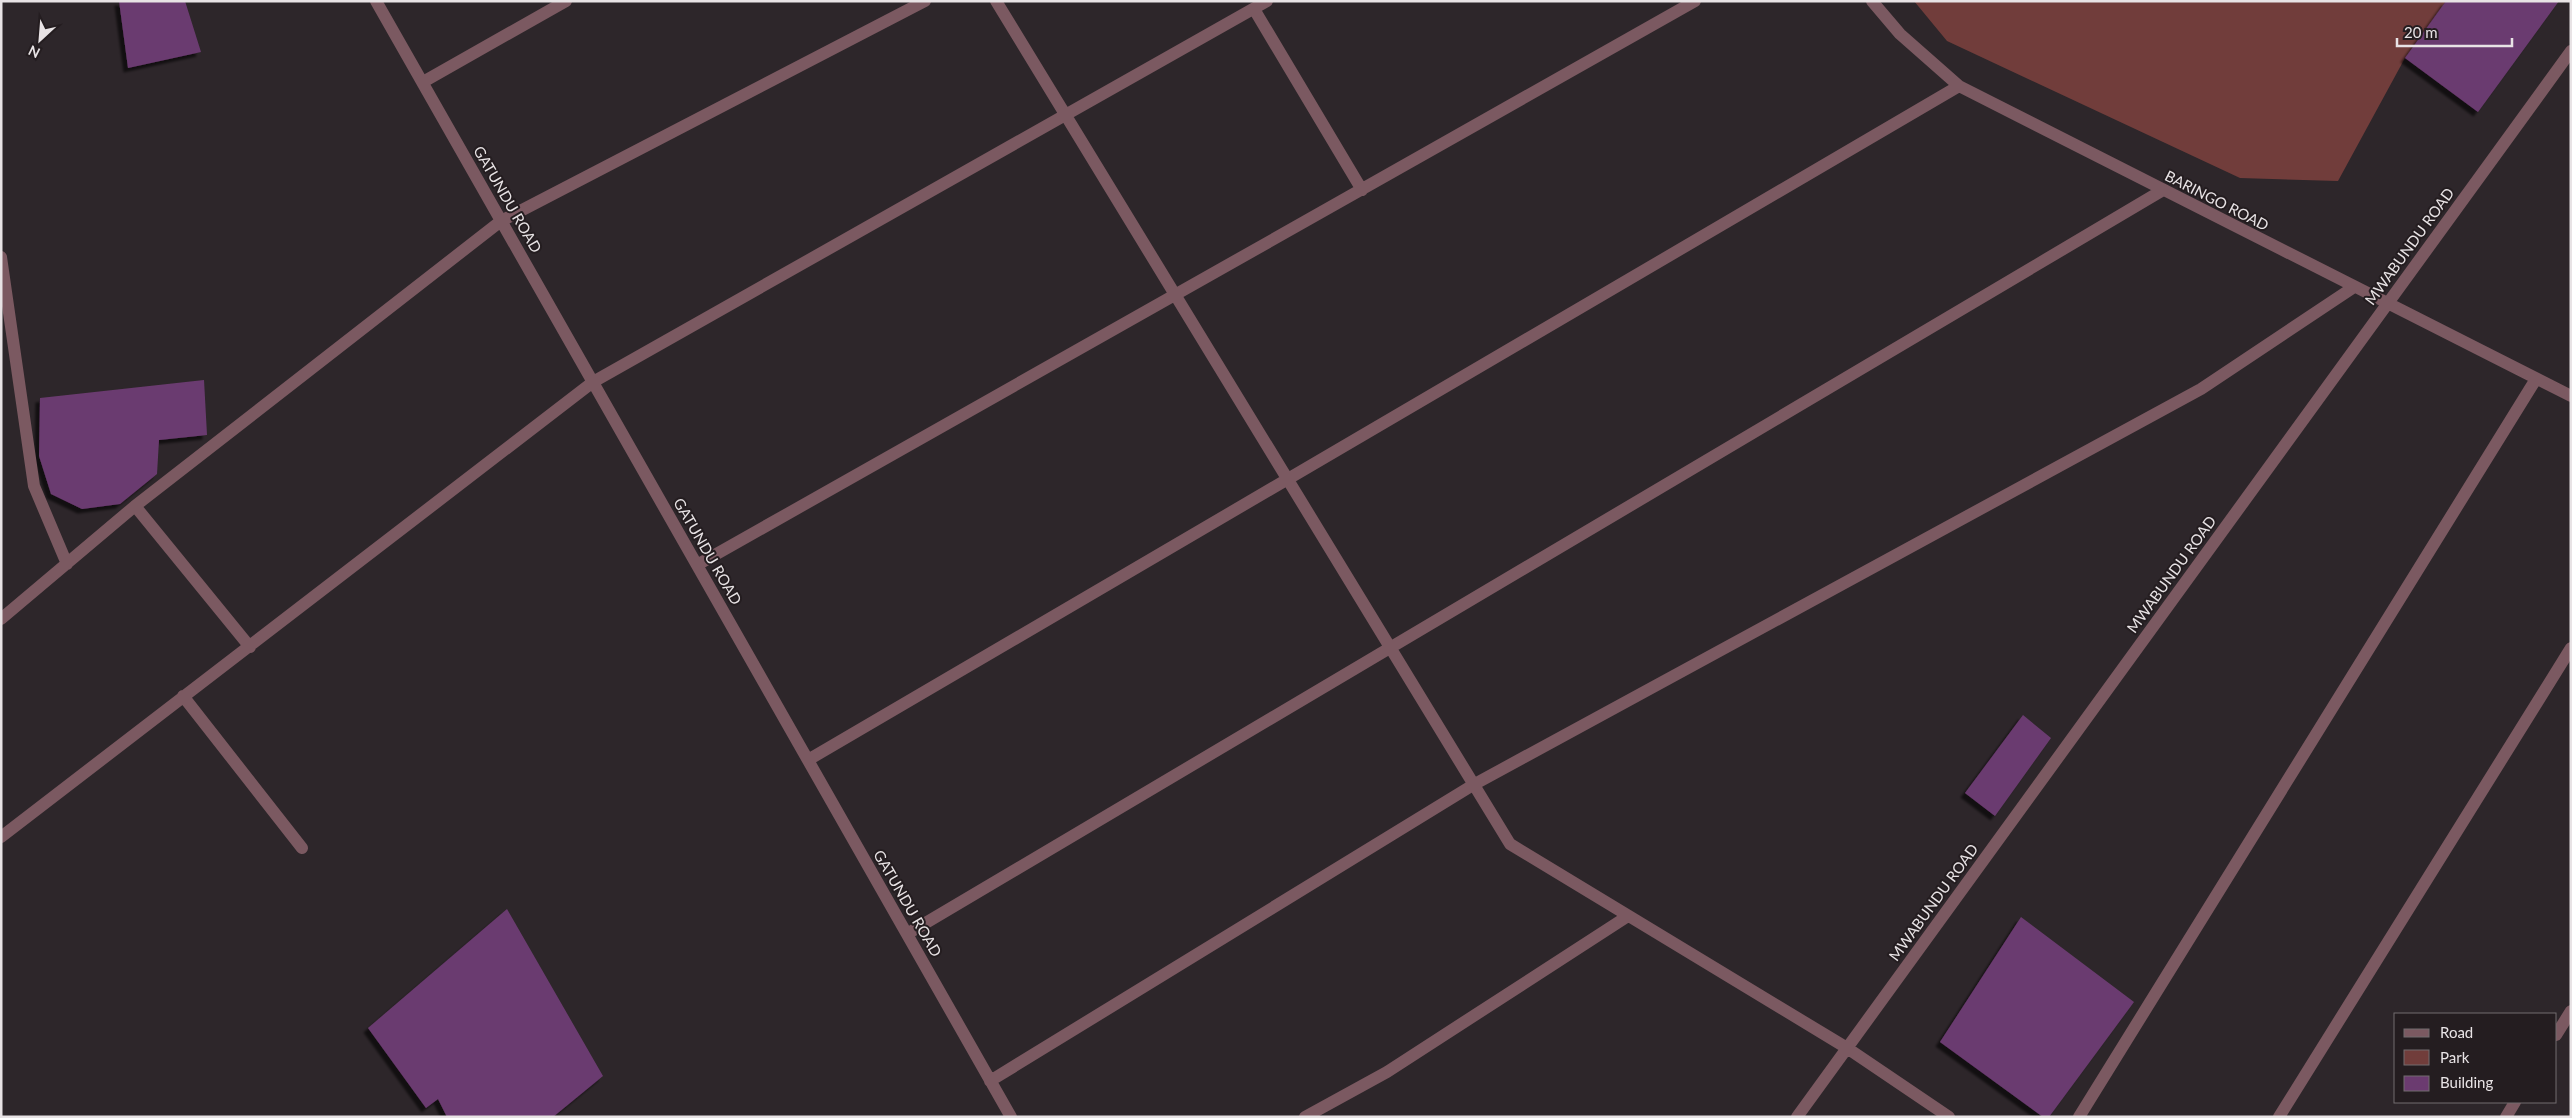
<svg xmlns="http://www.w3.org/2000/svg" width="2572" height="1118" font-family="Lato,sans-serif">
<defs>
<filter id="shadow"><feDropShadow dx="-4.5" dy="4.5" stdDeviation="1" flood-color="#0009"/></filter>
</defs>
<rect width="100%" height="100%" fill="#2d262a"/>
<path fill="#713d3b" d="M1914,1H2446L2405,58L2338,181L2240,178L1947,41Z"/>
<path fill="#6b3b70" filter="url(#shadow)" d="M119,1H185L201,52L128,68Z
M2446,1H2559L2478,112L2405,58Z
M204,380L207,435L159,440L157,474L120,504L82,509L51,494L39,456L40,398Z
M2023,715L2051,738L1995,816L1965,793Z
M507,909L603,1076L553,1117H447L438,1099L426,1108L368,1028Z
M2021,917L2134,1002L2049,1117H2043L1940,1042Z"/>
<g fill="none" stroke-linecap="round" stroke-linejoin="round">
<path stroke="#7b5961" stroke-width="12" d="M376,1L1011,1117
M996,1L1510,844L1847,1048L1949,1117
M1872,1L1900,34L1959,86L2571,396
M1254,9L1362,190
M423,82L566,1
M1,257L34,486L67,564
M135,506L250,647
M697,565L1695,1
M1,619L135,506L501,221L925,1
M183,696L302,848
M808,760L1959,86
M1,837L593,382L1267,1
M907,934L2163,190
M2556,1035L2571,1011
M990,1081L1473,785L2201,389L2354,287
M1305,1117L1387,1072L1628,916
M1797,1117L2571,51
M2079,1117L2536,379
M2279,1117L2571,648
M2506,1117L2515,1102"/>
</g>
<g text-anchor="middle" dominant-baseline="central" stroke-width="4" stroke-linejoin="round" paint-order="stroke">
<g font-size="15" fill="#e8e3e5" stroke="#241d20">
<text transform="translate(508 199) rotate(60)">GATUNDU ROAD</text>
<text transform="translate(2217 200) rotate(27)">BARINGO ROAD</text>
<text transform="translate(2409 246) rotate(-54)">MWABUNDU ROAD</text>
<text transform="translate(708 551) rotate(60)">GATUNDU ROAD</text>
<text transform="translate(2171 574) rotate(-54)">MWABUNDU ROAD</text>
<text transform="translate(1933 902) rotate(-54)">MWABUNDU ROAD</text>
<text transform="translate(908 903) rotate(60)">GATUNDU ROAD</text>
</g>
</g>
<rect width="2572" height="1118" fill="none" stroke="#e8e3e5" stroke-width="5"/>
<rect x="2394" y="1013" width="162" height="90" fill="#241d20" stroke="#726c6f"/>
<rect x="2404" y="1029" width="25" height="8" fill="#7b5961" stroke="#726c6f"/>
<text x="2440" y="1038" font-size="15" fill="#e8e3e5">Road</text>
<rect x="2404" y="1050" width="25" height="15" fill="#713d3b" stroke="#726c6f"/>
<text x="2440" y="1063" font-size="15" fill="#e8e3e5">Park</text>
<rect x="2404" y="1076" width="25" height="15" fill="#6b3b70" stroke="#726c6f"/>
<text x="2440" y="1088" font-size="15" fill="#e8e3e5">Building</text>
<g transform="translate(40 40) rotate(206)" stroke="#241d20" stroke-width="4" paint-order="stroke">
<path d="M0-4L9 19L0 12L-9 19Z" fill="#e8e3e5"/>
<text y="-8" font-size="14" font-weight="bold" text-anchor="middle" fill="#e8e3e5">N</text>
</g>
<path d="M2397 38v8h115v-8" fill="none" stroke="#e8e3e5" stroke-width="2.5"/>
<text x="2404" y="38" font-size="15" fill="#e8e3e5" stroke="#241d20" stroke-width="4" paint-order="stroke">20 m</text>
</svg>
